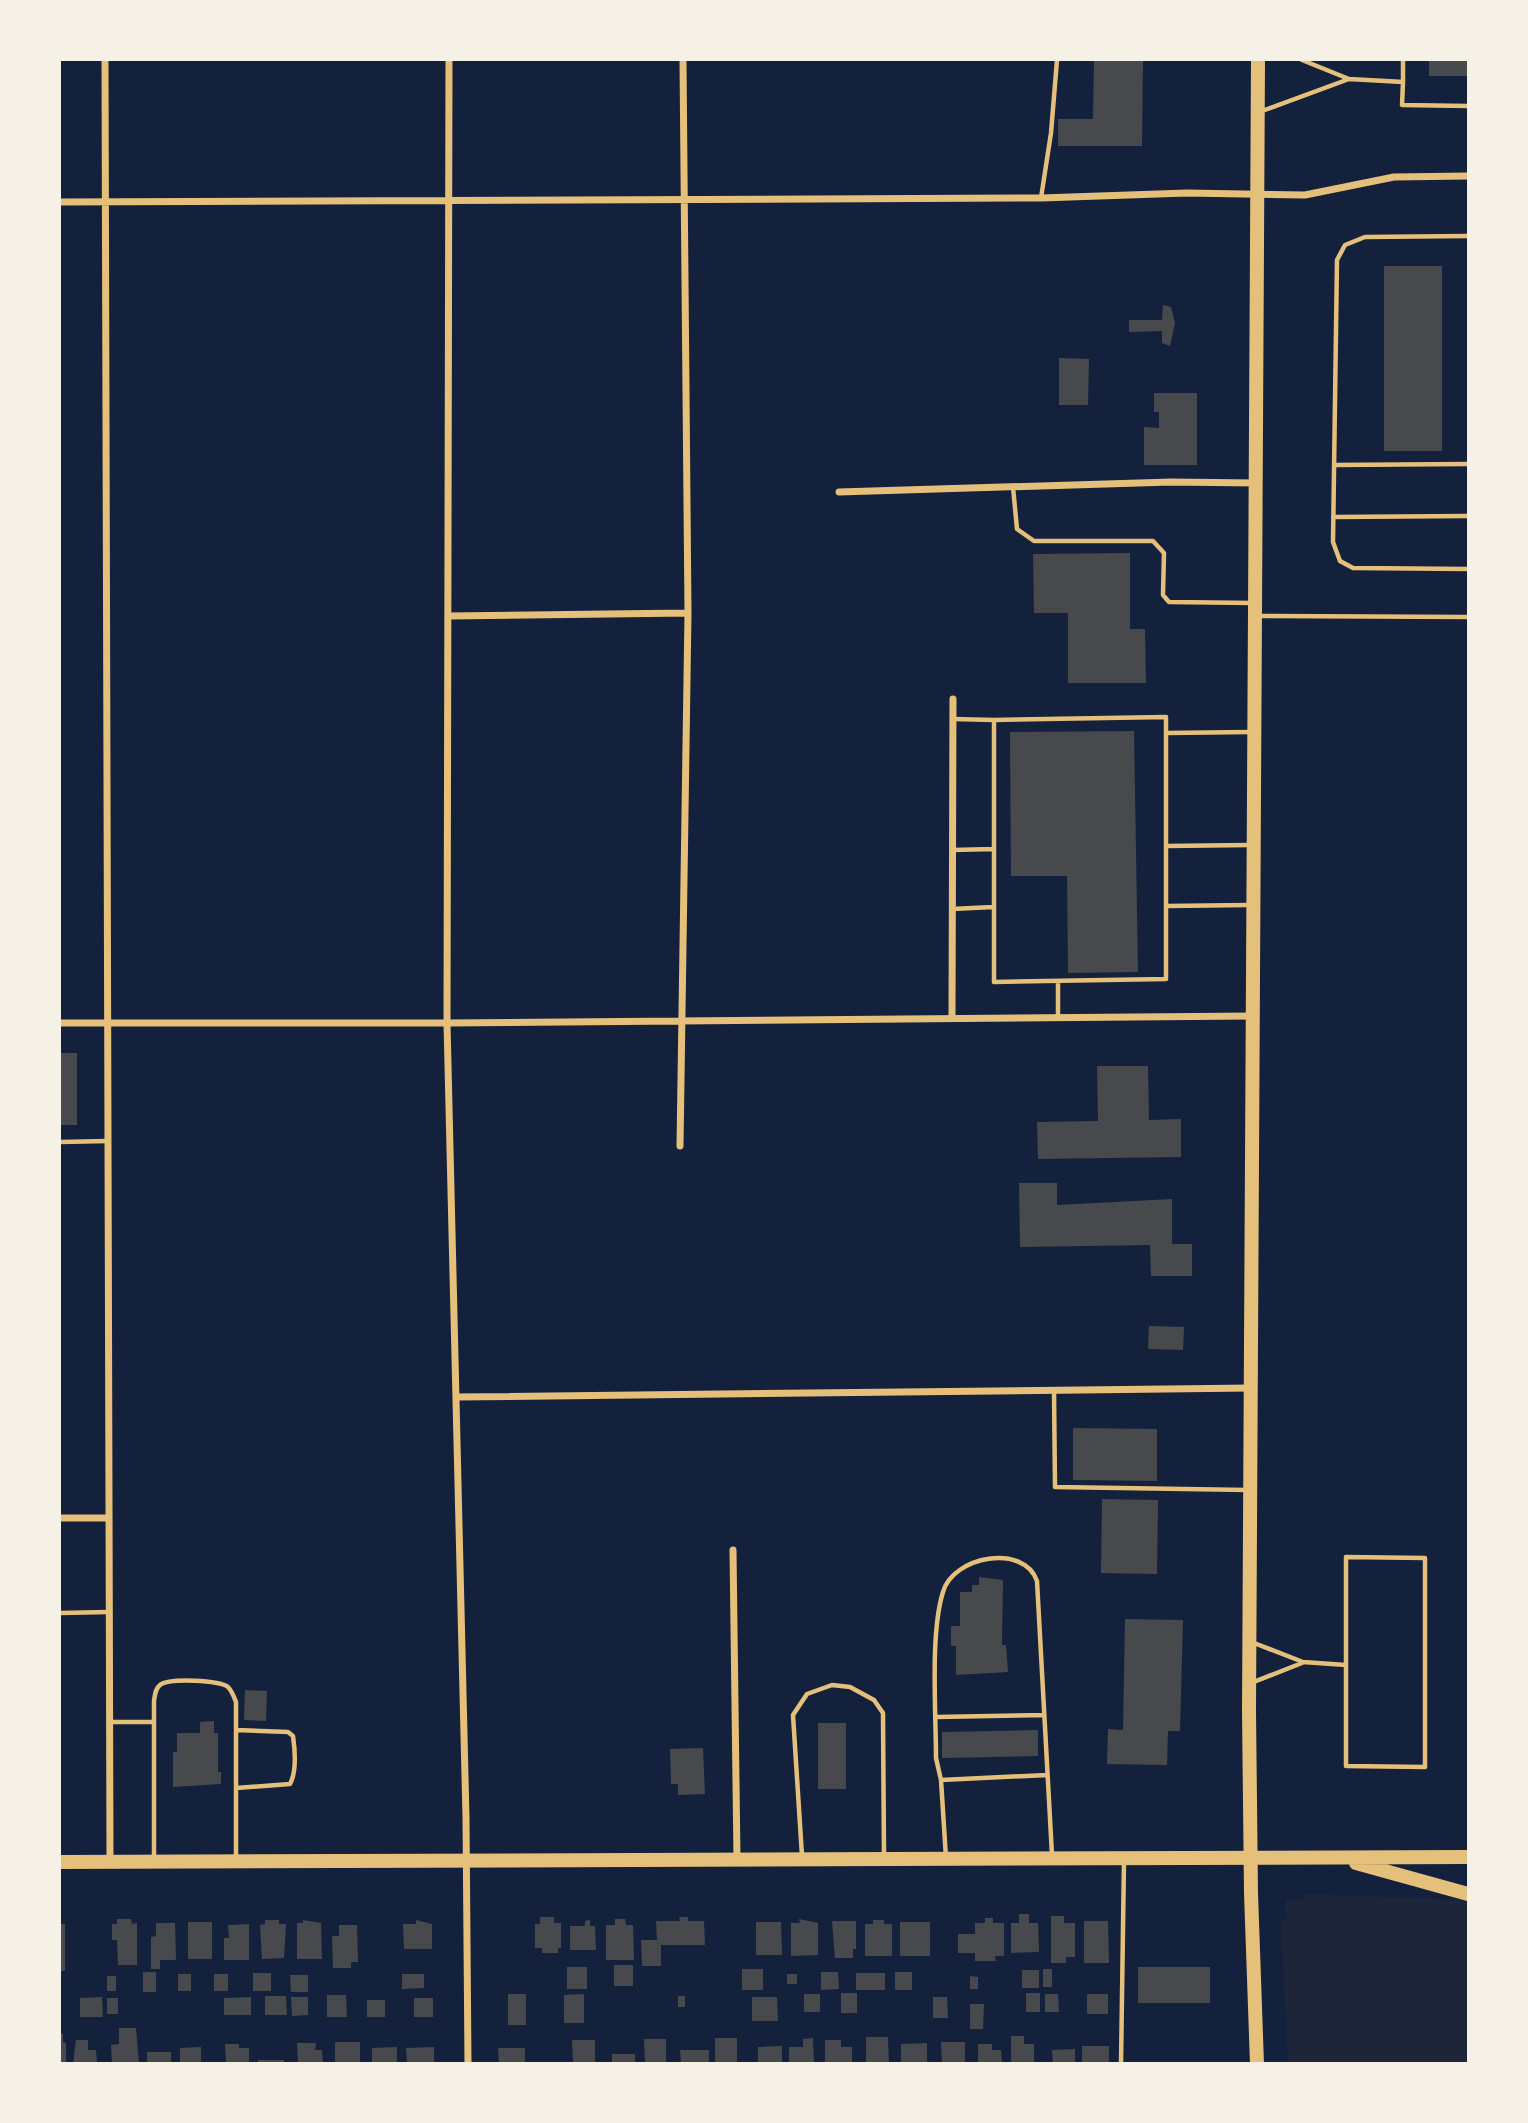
<svg xmlns="http://www.w3.org/2000/svg" width="1528" height="2123" font-family="Cabin,sans-serif">
<rect width="100%" height="100%" fill="#14213d"/>
<path fill="#1d2539" d="M1305,1894L1468,1900V2063H1288L1281,1920H1288L1285,1911L1286,1900L1305,1899Z"/>
<path fill="#48494c" d="M1094,60H1143L1142,146H1058V119H1093Z
M1429,60H1468V76H1429Z
M1384,266H1442V451H1384Z
M1163,305L1171,307L1175,323L1170,346L1162,343V331L1129,332V320H1162Z
M1059,358L1089,359L1088,405H1059Z
M1154,393H1197V465H1144V427L1159,428V412H1154Z
M1130,553V629H1145L1146,683H1068V613H1034L1033,554Z
M1134,731L1138,972L1068,973L1067,876H1011L1010,732Z
M60,1053H77V1125H60Z
M1097,1066H1148L1149,1120L1181,1119V1157L1038,1159L1037,1122L1098,1121Z
M1019,1183H1057V1205L1172,1199V1244H1192V1276H1151L1150,1245L1020,1247Z
M1149,1326L1184,1327L1183,1350L1148,1349Z
M1073,1428L1157,1429V1481L1073,1480Z
M1102,1499L1158,1500L1157,1574L1101,1573Z
M979,1577L1003,1580L1002,1645H1006L1008,1672L956,1675V1646H951V1626H960V1592H972V1585H979Z
M1125,1619L1183,1620L1180,1731H1168L1167,1765L1107,1764L1108,1729L1123,1730Z
M245,1690L267,1691L266,1721L244,1720Z
M214,1721V1733H218V1772H221V1784L173,1787V1752H177V1733H200V1722Z
M818,1723H846V1789H818Z
M1038,1730V1756L942,1758V1732Z
M703,1748L705,1794L678,1795V1784H671L670,1749Z
M1019,1914H1029V1923H1038L1039,1952L1011,1953V1923H1019Z
M1051,1916H1064V1923H1075V1957H1066V1963H1051Z
M540,1917H554V1923H561V1948H558V1953H542V1948H535V1924H540Z
M679,1917H688V1921H704L705,1945H661V1966H642L641,1940H657L656,1921H680Z
M985,1918H993V1923H1004V1956H995L996,1961H975V1953H958V1934H975V1923H985Z
M117,1919H131L132,1924L137,1923V1965H118L117,1940H112V1924H117Z
M615,1919H625L626,1925H633L634,1960H606V1925H615Z
M799,1919L818,1923V1955L791,1956V1923H800Z
M265,1920H279V1924H286L284,1958L262,1959L260,1925L265,1924Z
M303,1920L321,1923L322,1959H297V1923H303Z
M416,1920L432,1924V1949H404L403,1924H416Z
M590,1920V1926H595L596,1950H570V1926H585V1921Z
M873,1920H884V1924H892V1956H865V1924H873Z
M832,1921H856V1949H853V1958H835Z
M1084,1921H1108L1109,1963H1084Z
M188,1922H212V1959H188Z
M756,1922H781L782,1955H756Z
M900,1922H930V1956H900Z
M156,1923H175L176,1960H160V1969H151V1937L156,1936Z
M60,1924H65V1971H60Z
M249,1924V1960H224V1938H229L228,1925Z
M339,1925H357L358,1962H351V1968H333L332,1936H339Z
M614,1965H633V1986H614Z
M567,1967H587V1989H567Z
M1138,1967H1210V2003H1138Z
M742,1969H763V1990H742Z
M1043,1969H1052V1987H1043Z
M1022,1970H1039V1988H1022Z
M143,1972H156V1992H143Z
M821,1972H838L839,1989L821,1990Z
M895,1972H912V1990H895Z
M253,1973H271V1991H253Z
M856,1973H885V1990H856Z
M178,1974H191V1991H178Z
M214,1974H228V1991H214Z
M402,1974H424V1988L402,1989Z
M787,1974H797V1984H787Z
M290,1975H308V1992H291Z
M107,1976H116V1991H107Z
M970,1976L978,1977V1989H970Z
M841,1993H857V2013H841Z
M1026,1993H1040V2012H1026Z
M508,1994H526V2025H508Z
M584,1994V2023H564V1995Z
M804,1994H820V2012H804Z
M1045,1994H1058L1059,2012H1045Z
M1087,1994H1108V2014H1087Z
M327,1995H346L347,2017H327Z
M265,1996H286L287,2015H265Z
M678,1996H685V2007H678Z
M102,1997L103,2017H80V1998Z
M251,1997V2015H224V1998Z
M291,1997H308V2015L292,2016Z
M752,1997H777L778,2021H752Z
M933,1997H947L948,2018H933Z
M107,1998H118V2014H107Z
M414,1998H433V2017H414Z
M367,2000H385V2017H367Z
M970,2004H984L983,2029H970Z
M119,2028H136L139,2064H112L111,2045L119,2044Z
M60,2034H63V2042L66,2043V2064H60Z
M1011,2036H1024V2044H1034V2064H1011Z
M866,2037H888L889,2064H866Z
M715,2038H737V2064H715Z
M813,2038L814,2064H789V2047H803V2039Z
M644,2039H666V2064H645Z
M76,2040H88V2050H96L97,2064H73Z
M572,2040H595V2064H573Z
M825,2040H841V2047H852V2064H825Z
M335,2042H360V2064H335Z
M941,2042H965V2064H942Z
M297,2043H316L315,2050H322L323,2064H298Z
M927,2043V2064H901V2044Z
M225,2044H239V2048H249V2064H226Z
M978,2044H992V2050H1001L1002,2064H978Z
M782,2046V2064H758V2047Z
M1082,2046H1109V2064H1082Z
M201,2047V2064H180V2048Z
M397,2047V2064H372V2048Z
M434,2047V2064H407L406,2048Z
M498,2048H525V2064H499Z
M1075,2049V2064H1053L1052,2050Z
M680,2050H709V2064H681Z
M147,2052H171V2064H147Z
M612,2054H635V2064H612Z
M258,2060H284V2064H258Z"/>
<g fill="none" stroke-linecap="round" stroke-linejoin="round">
<path stroke="#e5c07b" stroke-width="4.5" d="M1349,79L1403,82V60
M1403,82L1402,105L1468,106
M1262,111L1349,79L1302,60
M1041,198L1051,133L1057,60
M1468,236L1365,237L1345,245L1337,260L1333,542L1340,561L1353,568L1468,569
M1334,465L1468,464
M1013,487L1017,529L1034,541H1153L1164,553L1163,595L1169,602L1254,603
M1333,517L1468,516
M1257,616L1468,617
M953,719L994,720
M1166,733V979L994,982V720L1166,717V733L1251,732
M1166,846L1250,845
M952,850L994,849
M1166,906L1250,905
M952,909L993,907
M1058,982V1018
M60,1142L108,1141
M1054,1391L1055,1487L1248,1490
M1346,1557L1425,1558V1767L1346,1766Z
M60,1613L109,1612
M1254,1643L1303,1662L1346,1665
M1251,1683L1302,1663
M936,1717L1044,1715
M110,1722H154
M236,1730L288,1732L293,1736C295,1750 297,1771 290,1784L236,1788
M941,1780L1047,1775
M802,1856L793,1715L807,1694L832,1685L850,1687L874,1700L883,1713L884,1855
M946,1858L941,1780L936,1758C936,1713 930,1633 943,1592C953,1556 1024,1543 1037,1581L1052,1855
M154,1860V1701C155,1695 155,1689 160,1685C169,1678 219,1680 228,1687C232,1691 234,1697 236,1702V1860
M1121,2064L1124,1861"/>
<path stroke="#e5c07b" stroke-width="7" d="M105,60L110,1861
M449,60L447,1023L466,1818L468,2064
M60,202L1041,198L1187,193L1305,195L1394,177L1468,176
M839,492L1171,482L1256,483
M448,616L688,613
M952,1018L953,699
M60,1023H447L1252,1016
M680,1146L688,613L683,60
M457,1397L1251,1388
M60,1518H108
M733,1550L737,1859"/>
<path stroke="#e5c07b" stroke-width="14" d="M1257,2064L1251,1893L1249,1711L1258,60"/>
<path stroke="#e5c07b" stroke-width="14" d="M60,1862L1468,1857
M1356,1863L1468,1894"/>
</g>
<rect width="1528" height="2123" fill="none" stroke="#f6f1e7" stroke-width="122"/>
</svg>
